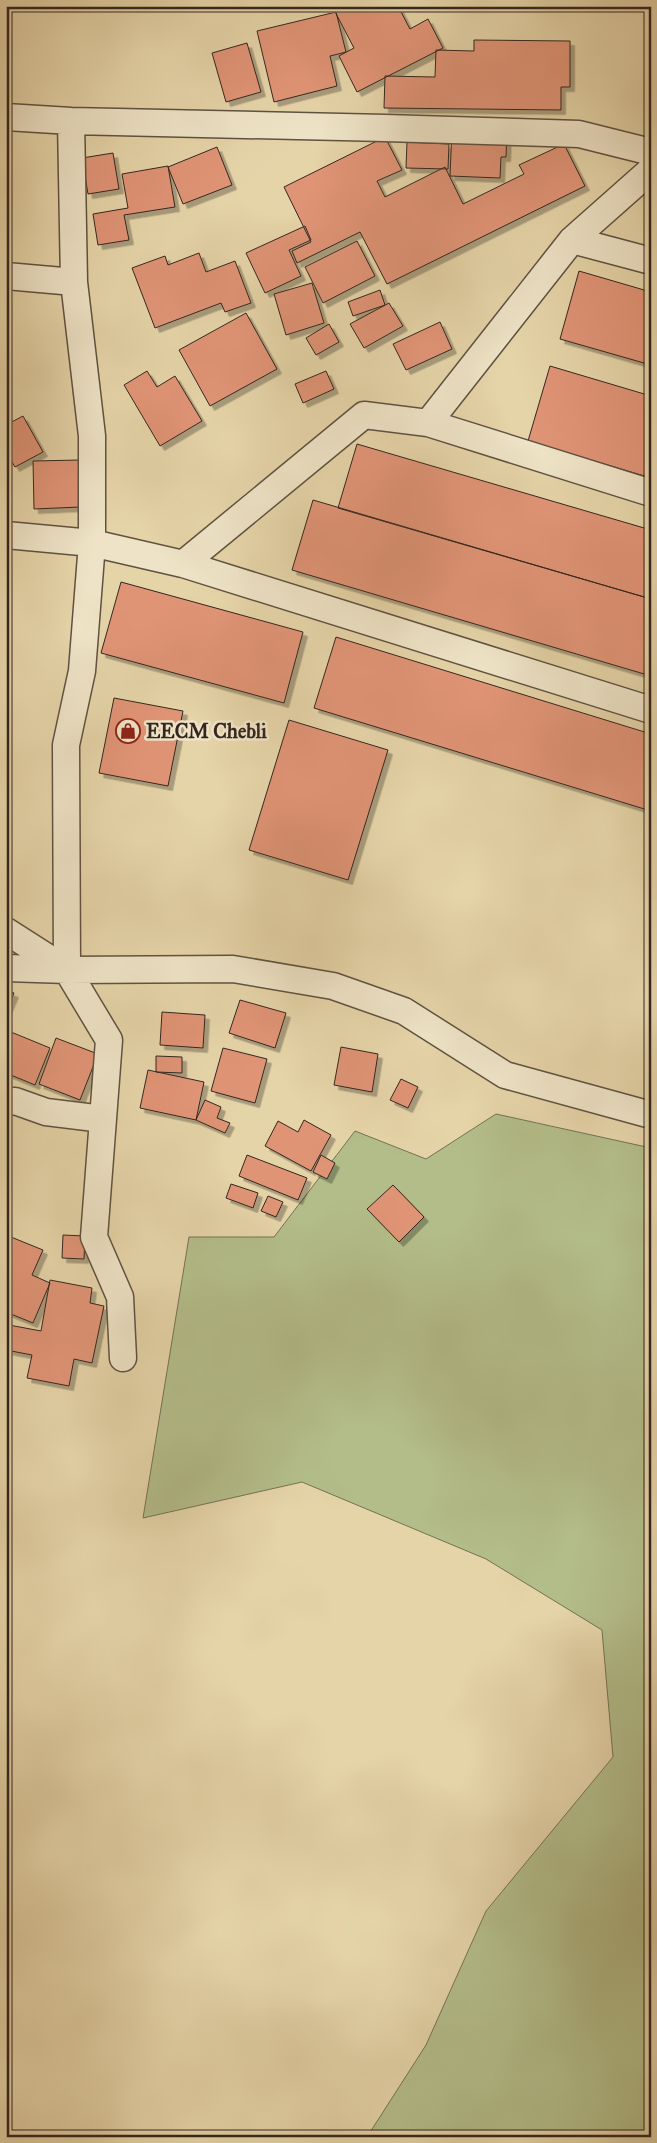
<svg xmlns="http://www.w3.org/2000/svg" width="657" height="2143" font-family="'IM FELL Great Primer',serif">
<defs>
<filter id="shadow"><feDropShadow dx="4.5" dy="4.5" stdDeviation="0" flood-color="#0004"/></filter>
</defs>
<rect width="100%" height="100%" fill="#e5d4a8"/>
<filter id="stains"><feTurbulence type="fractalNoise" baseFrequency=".004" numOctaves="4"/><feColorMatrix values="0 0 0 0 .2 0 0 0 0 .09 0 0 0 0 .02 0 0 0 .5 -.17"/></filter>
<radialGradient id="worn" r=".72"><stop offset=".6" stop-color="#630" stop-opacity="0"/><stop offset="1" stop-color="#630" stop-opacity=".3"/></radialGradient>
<path fill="#b3bd89" stroke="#747254" d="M496,1114L651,1148V2137H367L426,2045L486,1911L613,1757L602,1630L486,1559L302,1482L143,1518L189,1237H274L355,1131L426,1159Z"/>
<path fill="#e09476" stroke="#34261f" filter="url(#shadow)" d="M332,6H398L410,29L428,19L443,48L357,92L339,56L354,48Z
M336,12L346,52L330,56L337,86L274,102L257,31Z
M474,40L570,41V87H561V110L384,108L385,76L435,77L436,50L474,51Z
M247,43L261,92L226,102L212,53Z
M452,129L507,131L506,157H501L500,178L450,176Z
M385,137L402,170L377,181L385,197L445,167L463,204L524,174L519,165L564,144L585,186L387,284L360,232L297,263L292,251L311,242L284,187Z
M407,142L449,144L448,169L406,168Z
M217,147L232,185L183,204L168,167Z
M113,153L119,189L88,194L82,158Z
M168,166L175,207L124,215L129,240L98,245L93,214L128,208L122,174Z
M305,226L311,240L289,250L301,276L265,293L246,253Z
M357,241L375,276L323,303L305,267Z
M199,253L206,272L235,261L251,303L225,312L221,303L155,328L132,268L165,256L168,265Z
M579,271L651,292V365L560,339Z
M312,283L324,323L286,335L274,294Z
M380,290L385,305L353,316L348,302Z
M389,303L403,326L364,348L350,324Z
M246,313L277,369L210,406L179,350Z
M440,322L452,349L406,370L393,344Z
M329,324L339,342L316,355L306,338Z
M550,366L651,396V478L528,441Z
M147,371L157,387L175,376L202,421L160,446L124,385Z
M326,371L334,389L303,403L295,384Z
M23,416L43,452L15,467L6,452V425Z
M357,444L651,530V599L338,508Z
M79,460L80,507L34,509L33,461Z
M313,500L651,599V676L292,570Z
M121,582L303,632L284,703L101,653Z
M336,637L651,734V811L314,708Z
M114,698L183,711L168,786L99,773Z
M289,720L388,750L348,880L249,850Z
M6,990L14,993L6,1012Z
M240,1000L286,1013L275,1048L229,1033Z
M162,1012L205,1015L203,1048L160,1045Z
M11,1032L50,1048L35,1085L6,1073V1045Z
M56,1038L98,1054L80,1100L39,1084Z
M341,1047L378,1054L372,1092L334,1085Z
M223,1048L267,1059L255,1103L211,1091Z
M156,1056L182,1057V1073L156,1072Z
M148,1070L204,1082L196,1120L140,1108Z
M401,1079L418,1087L408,1108L390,1100Z
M205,1100L221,1107L217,1118L230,1123L225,1133L196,1120Z
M304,1120L331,1135L311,1171L265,1146L278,1121L298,1132Z
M247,1155L307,1178L298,1200L239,1176Z
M321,1155L335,1163L327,1179L313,1172Z
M231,1184L258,1193L253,1208L226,1198Z
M393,1185L424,1217L399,1242L367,1209Z
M268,1196L283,1202L276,1217L261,1211Z
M6,1235L43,1250L32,1275L50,1283L33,1323L6,1312Z
M63,1235L85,1236L84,1259L62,1258Z
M50,1280L92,1288L90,1303L104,1306L92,1363L74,1359L69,1386L27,1378L32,1355L6,1350L9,1325L41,1331Z"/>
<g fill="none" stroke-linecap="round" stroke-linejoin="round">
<defs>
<path id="street" d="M6,117L71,121L385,128L579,134L651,152
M71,121L74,282L92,436V543L82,671L66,745L67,970L109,1040L94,1237L120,1297L123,1358
M572,240L651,261
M6,276L74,282
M428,423L572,240L651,170
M6,535L92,543L183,564L651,710
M183,564L364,415L428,423L651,493
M6,931L67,970L233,969L333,986L404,1011L505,1075L651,1115
M6,968L67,970
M6,1102L15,1101L46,1112L103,1119"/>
</defs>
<use href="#street" stroke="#605241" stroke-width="29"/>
<use href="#street" stroke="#eee3c6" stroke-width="26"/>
</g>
<defs>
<symbol id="shop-ring" viewBox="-11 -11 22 22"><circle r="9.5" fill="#eee3c6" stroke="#8f2418" stroke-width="1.5"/><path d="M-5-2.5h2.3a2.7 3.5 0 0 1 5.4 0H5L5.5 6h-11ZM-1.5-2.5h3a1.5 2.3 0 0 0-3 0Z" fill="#8f2418"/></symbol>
</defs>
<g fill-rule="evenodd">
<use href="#shop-ring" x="114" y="717" width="28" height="28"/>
</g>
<g text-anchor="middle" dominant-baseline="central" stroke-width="5" stroke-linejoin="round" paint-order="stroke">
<g font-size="20" font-weight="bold" fill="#34261f" stroke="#eee3c6" text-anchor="start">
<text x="146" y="731">EECM Chebli</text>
</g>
</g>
<rect width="657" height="2143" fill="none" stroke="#e5d4a8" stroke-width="25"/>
<rect x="8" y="8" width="642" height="2128" fill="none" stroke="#34261f" stroke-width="2.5"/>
<rect x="12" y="12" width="632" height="2118" fill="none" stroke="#34261f"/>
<rect width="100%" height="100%" filter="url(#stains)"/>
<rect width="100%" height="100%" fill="url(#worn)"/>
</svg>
